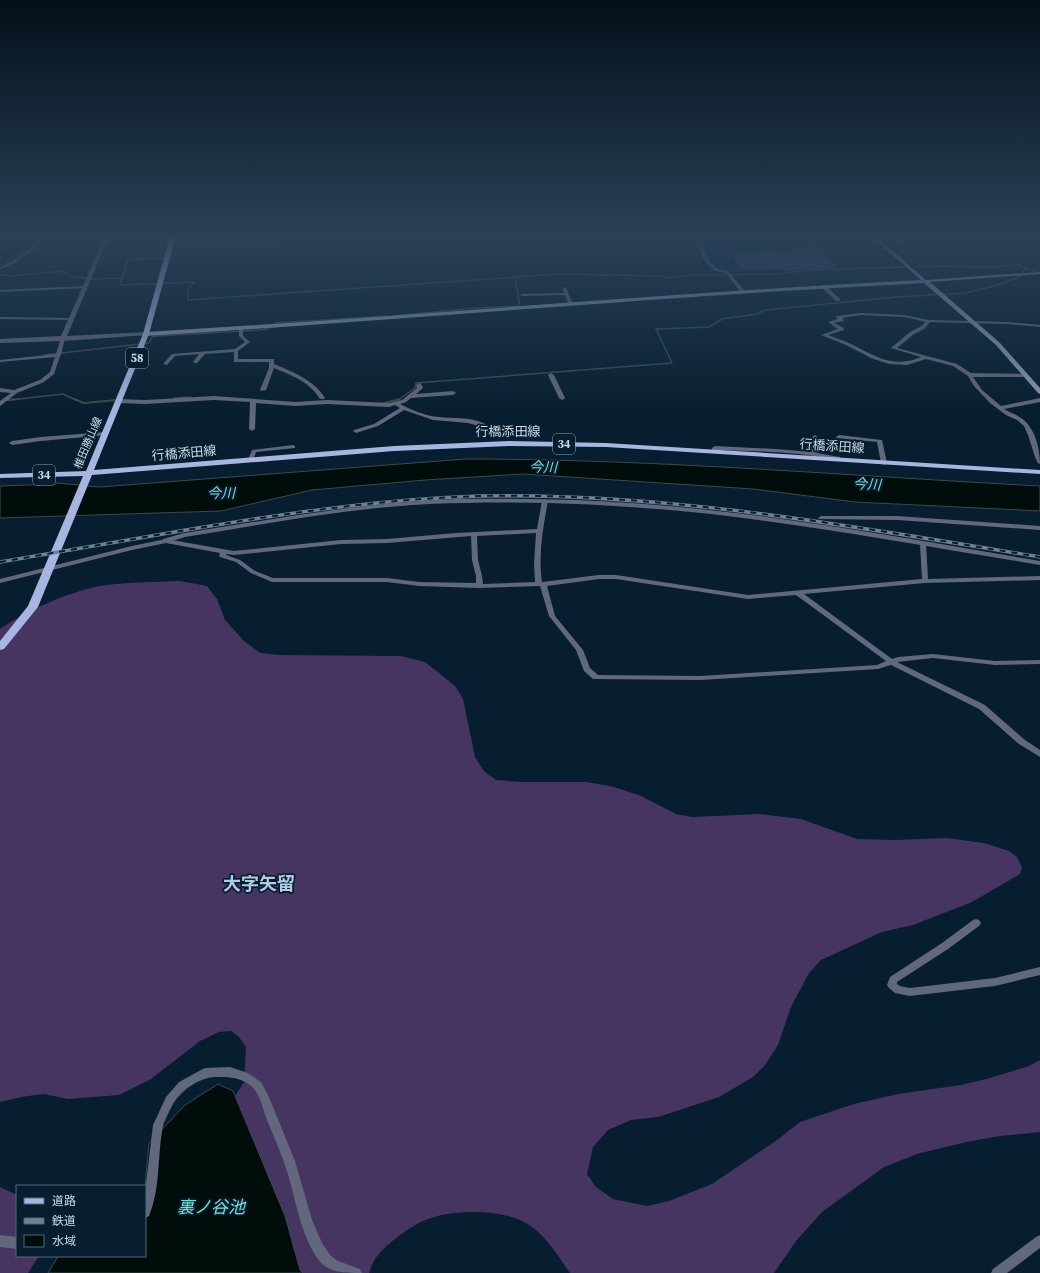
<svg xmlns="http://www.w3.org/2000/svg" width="1040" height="1273" font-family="'Source Serif 4','Noto Sans JP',serif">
<rect width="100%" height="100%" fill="#061e2f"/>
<path fill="#07273d" d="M774,241L778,244H817L839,267L794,271H718L716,270L708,258L700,243Z"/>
<path fill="#463660" d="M803,247L818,248L836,265L831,268L790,270L740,269L732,253L805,251Z"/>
<path fill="#463561" d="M180,581L207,586L217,599L225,620L244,641L260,653L280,655L400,656L425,662L455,686L463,699L475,757L484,771L496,780L522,782H587L614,787L641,796L676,814L692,817L759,814L801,819L857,839L895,840L947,838L984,843L1009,851L1017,857L1022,867L1020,874L972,902L913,925L882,932L821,960L809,973L791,1007L778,1045L765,1065L753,1077L719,1097L658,1117L631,1120L608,1130L593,1147L587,1174L596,1187L613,1199L647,1206L669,1201L712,1184L777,1140L800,1122L854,1104L898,1094L961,1085L990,1078L1029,1066L1040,1060V1132L1000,1136L966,1142L917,1154L884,1167L822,1212L796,1241L774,1273H570C559,1257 544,1233 526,1223C502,1209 454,1209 428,1219C411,1225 386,1244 375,1259C372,1263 371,1269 369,1273H246L222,1116L244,1082L246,1047L239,1037L231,1031L219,1032L200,1041L151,1079L119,1095L68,1099L44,1094L21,1097L0,1102V629C30,609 71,590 107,585C131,582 156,582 180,581Z
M0,1187L17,1195V1256H39L28,1273H0Z"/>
<path fill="#000d0b" stroke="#3d4a4d" d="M0,236H39L27,249L21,251L6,263L0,265Z
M466,459C657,459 849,476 1040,486V511L855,502L753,489L523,474L425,480L312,490L221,511L0,518V486L56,484V483L100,487Z
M218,1084L233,1091L285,1216L300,1270L303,1273H48L58,1256H145V1186L149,1143L185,1105Z"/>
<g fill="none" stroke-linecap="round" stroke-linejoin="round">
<path stroke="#3d4a4d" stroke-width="1.5" d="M916,266L997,267
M1002,266L1018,265L1040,273
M1023,272L1026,268
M0,275L11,276L63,271L72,277L92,279L122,278L128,259L174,258L179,246L357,236
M122,278L120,285L194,282L188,289V300L559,274L659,276L669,278L688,275L777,274L810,270L905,267
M393,316L475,308L520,306L515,278
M44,355L149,343L152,337L157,336L260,330L268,329L275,323L388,316
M174,398L191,397
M10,400L63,394L76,400
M398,400L415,388L416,383L672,363L656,329L709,327L722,319L757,314L765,310L896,297L965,293L995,286L1021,276"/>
<path stroke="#3d4a4d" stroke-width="2" d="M74,399L84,403L117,400
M8,400L19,399
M384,403L400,399"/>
<path fill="#61677c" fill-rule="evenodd" d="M41,236H45C34,250 18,264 0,269V267C16,261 31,248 41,236Z
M895,236H899L905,241L902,242Z
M916,236H920L925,240L922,241Z
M699,245L702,246L711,263L718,269L728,271L745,291V293H741L726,273L715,271L708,265L702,256Z
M821,285H825L840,299V301H836L821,287Z
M85,286L87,287V288L0,292V290Z
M562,287L566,288L573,304V305H569L565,295L522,296L520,295L522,294L564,293Z
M861,313L904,315L929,320L1008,322L1040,325V327L1008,324L930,322L924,329L914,334L897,348L957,364L971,373L1026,374V376L1024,377H973L982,390L1001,406L1040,398V402L1004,409C1010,413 1016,414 1021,418C1035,427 1040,449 1040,464L1038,463L1035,457L1028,435L1024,426L1017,420L1006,415L990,403L974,386L968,376L953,366L926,359L907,365L889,364L871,358L846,345L821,335L838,329L828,322L838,319L836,317V316ZM861,315L904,317L926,322L920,327L910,332L891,348L921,357C892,369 876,356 851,344C843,340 835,338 828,335L844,330V328L834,323L844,321V320L842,318Z
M0,317L72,318L74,319L72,320L0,319Z
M239,327H243V336L250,342L238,351V359H274V364C293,372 314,380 325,398L324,399H320C310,382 291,375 274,368L266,390L261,391L260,390L269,368V362H234V352L205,354L197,363H195L193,362L199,354L175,356L167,365L163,364L172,354L235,349L245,342L239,336Z
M61,338L65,339L61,354V355L60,356L54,374L44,382L17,393L0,406V401L11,393L0,392V388L14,390L40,380L50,372L55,357L0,362V360L56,354Z
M551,373L554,375L565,398L564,399L562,400L559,398L548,375Z
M419,383L421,384L423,388L416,394L453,391L456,393L453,395L411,398L406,402L400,404C412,410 425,416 439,417C454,419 475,416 488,426L485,428L468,423L433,420L404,410L378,426L356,433L353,431L354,430L374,424L400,408L395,405L389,407L327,404L295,406L256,403L255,429L252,431L249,429L250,402L214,400L145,404L119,403L116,401L119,399L145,400L214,396L295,402L327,400L389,403L402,400L417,388L416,385Z
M105,432L108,434L107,435L41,441L12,445L9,443L12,441L41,437Z
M815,435L818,437L816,445L817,453L840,457V461H836L835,459C796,452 757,451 717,450L716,453H712L711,452L712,448L715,446L776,449L812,452L810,445L812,437Z
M839,435L882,440L887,463L884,465L881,463L877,442L837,438L836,437Z
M293,445L295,446V448L256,452L253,461L251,462L248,460L252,450Z
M545,499L548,501C543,528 538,555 542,582L599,575H616L748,595L922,579L920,544L923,542L926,544L928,579L1040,576V580L925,583L804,594L892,659L898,657L933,654L995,661L1040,660V664L995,665L933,658L897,662L985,705L1025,740L1040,750V757L1019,744L979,709L891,665L878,669L701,680L593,679L584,671L576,650L549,616L540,586L479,588L419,586L387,582H272L251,573L236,562L220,557L219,556L220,553L166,543L132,550L0,583V579L132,546L166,539L234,551L341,540L387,539L456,533L537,529L542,501ZM536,533L534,564L535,582L483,584L482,576L478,560L477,536ZM471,536L472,560L476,576V583L419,582L387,578H273L255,571L240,560L226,555V554L234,555L341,544L387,543ZM599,579H616L748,599L796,595L886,661L877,665L701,676L598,675L590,668L583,650L555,616L547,586Z
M821,516H897L1040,526V530L897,520L819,519L818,518Z
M976,919L979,920L981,923L979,926L948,949L897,982V984L900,986L910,988L995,978L1040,967V975L995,986L910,996L895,993L889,988L887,985L890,977L942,943L973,920Z
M230,1067L248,1073L261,1082L269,1097L295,1161L312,1220L322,1243L330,1255L338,1261L360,1269L362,1273C347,1273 333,1273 322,1264C302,1241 296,1202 288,1174C282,1155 274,1137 267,1120C263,1110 261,1097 254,1089C244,1077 229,1077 215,1077C198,1078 182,1090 173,1104C170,1110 165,1119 163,1126C157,1156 161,1187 149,1216L145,1218V1191L153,1125L166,1097L179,1082L201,1070L205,1068Z
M0,1235L17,1237V1249L0,1247Z
M1040,1235V1248L1007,1273H991L993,1269L1036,1237Z"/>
<path fill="#61677c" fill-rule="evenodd" d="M105,236H109L67,336L146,332L149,334L148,335L63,341L0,343V339L61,336Z
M457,499C520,498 582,499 645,504C777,514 909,539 1040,561V565C930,547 821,527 711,514C618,504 523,500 430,504C348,508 266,524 185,537L166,543L162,541L163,539L184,533C275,519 365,502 457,499Z"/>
<path fill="#8993b5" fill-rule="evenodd" d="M871,236H875L926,280L1040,272V274L930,282L1000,343L1040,388V394L1038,393L996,345L924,283C664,296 405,320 146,336L143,334L146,332C404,317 662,293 921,280Z"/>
<path fill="#a8b5e1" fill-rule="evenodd" d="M170,236H176L149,334L94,470L394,446L509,441L606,443L1040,470V474L606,447L509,446L394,451L92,475L38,607L4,649L0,650V641L28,606L83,476L0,478V474L86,471L143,334Z"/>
<defs>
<path id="rail" d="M0,562C64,551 128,540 192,529C288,513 383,499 480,496C669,492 855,527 1040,557"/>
</defs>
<use href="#rail" stroke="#708291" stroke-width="3.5"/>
<use href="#rail" stroke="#061e2f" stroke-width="2" stroke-dasharray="6" stroke-linecap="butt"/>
</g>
<linearGradient id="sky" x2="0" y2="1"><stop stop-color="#03101a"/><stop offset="0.57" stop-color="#2a4158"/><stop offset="1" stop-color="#2a4158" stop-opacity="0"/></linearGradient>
<rect width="1040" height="414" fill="url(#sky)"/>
<g text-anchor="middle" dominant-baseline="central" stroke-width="3.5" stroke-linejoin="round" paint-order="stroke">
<g font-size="11" fill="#ccdae6" stroke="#061e2f">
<text transform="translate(88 443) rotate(-67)">椎田勝山線</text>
</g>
<g fill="#061e2f" stroke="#91a2af" stroke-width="1">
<rect x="126" y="348" width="22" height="20" rx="3"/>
<rect x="553" y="434" width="22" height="20" rx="3"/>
<rect x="33" y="465" width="22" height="20" rx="3"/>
</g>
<g font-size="12" font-weight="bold" fill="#ccdae6">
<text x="137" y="358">58</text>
<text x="564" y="444">34</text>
<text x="44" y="475">34</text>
</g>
<g font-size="13" fill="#ccdae6" stroke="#061e2f">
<text x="508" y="431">行橋添田線</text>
<text transform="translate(832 446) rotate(4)">行橋添田線</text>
<text transform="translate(184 453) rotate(-5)">行橋添田線</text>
</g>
<g font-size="14" font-style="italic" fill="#71e3d8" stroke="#061e2f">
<text transform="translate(543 467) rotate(1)">今川</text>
<text transform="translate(867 484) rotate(3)">今川</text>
<text x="221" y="493">今川</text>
</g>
<g font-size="17" font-style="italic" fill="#71e3d8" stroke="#061e2f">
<text x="211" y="1207">裏ノ谷池</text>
</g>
<g font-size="18" font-weight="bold" fill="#b0cce4" stroke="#061e2f">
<text x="259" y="883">大字矢留</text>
</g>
</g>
<rect x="16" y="1185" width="130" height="72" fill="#061e2f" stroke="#556978"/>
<rect x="24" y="1198" width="20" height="6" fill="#a8b5e1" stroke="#556978"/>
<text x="52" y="1205" font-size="12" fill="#ccdae6">道路</text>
<rect x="24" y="1218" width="20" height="6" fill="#708291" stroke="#556978"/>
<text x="52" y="1225" font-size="12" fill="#ccdae6">鉄道</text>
<rect x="24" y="1235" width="20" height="12" fill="#000d0b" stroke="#556978"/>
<text x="52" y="1245" font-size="12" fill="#ccdae6">水域</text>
</svg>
